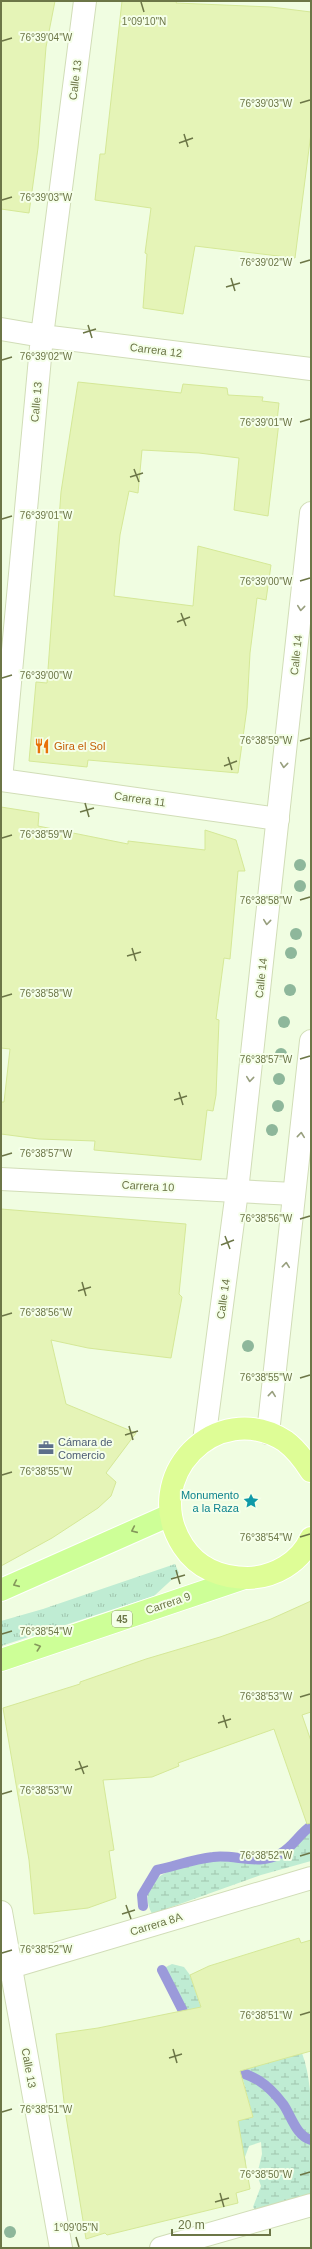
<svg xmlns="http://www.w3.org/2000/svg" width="312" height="2249" font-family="Helvetica,sans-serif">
<defs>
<pattern id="grass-tufts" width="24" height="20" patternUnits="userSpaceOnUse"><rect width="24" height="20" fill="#bfecd3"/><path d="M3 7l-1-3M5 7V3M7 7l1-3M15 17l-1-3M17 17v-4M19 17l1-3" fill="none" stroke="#9fc4ad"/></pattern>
<pattern id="wetland-marsh" width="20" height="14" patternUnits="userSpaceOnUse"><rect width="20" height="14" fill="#bfecd3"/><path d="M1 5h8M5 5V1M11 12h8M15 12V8" fill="none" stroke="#9fc4ad"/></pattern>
</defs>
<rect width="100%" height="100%" fill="#f0fde1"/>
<path fill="url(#grass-tufts)" d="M175,1564L179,1573L154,1596L1,1646V1621L43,1609Z"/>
<path fill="url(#wetland-marsh)" d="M311,1830V1861L261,1875L152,1914C132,1874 184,1864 213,1861C232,1859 253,1867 271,1861C281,1857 292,1852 299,1843C304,1838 304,1834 311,1830Z
M172,1964L184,1967L190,1975L218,2059L302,2053C312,2080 311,2110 311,2138L297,2124L287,2106L267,2082L246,2070L221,2067L193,2024L164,1968Z
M242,2076C279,2077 285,2135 311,2142V2205L262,2219L253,2207L261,2186L257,2175L262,2154L261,2142L249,2146L245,2157L246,2166L228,2123L253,2117Z"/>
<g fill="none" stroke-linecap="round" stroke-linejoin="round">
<path stroke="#9b9ada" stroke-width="10" d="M143,1906L142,1895L157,1870C175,1866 194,1859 213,1857C235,1854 259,1866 280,1854C293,1847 299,1834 311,1826
M162,1970L188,2021
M227,2069C253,2074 267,2083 283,2104C291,2115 296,2136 311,2140"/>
</g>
<path fill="#e5f4b7" stroke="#d5e897" d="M1,1H55L46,47L38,148L29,213L1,209Z
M122,1H177L176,3L271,7L311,12V133L295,258L195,246L183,314L143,308L147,254L145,253L151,208L95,200L100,154H105Z
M78,382L181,393L183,384L227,388L228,395L263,397L262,401L279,403L277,421L279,422L268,516L234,510L239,458L199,453L142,450L138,493L129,491L120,535L114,596L193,606L198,546L271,565L266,600L257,598L250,653L247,708L238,773L88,760L87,767L29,761L36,682L47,683L61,492Z
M1,807L39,813L38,826L128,844V841L205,850V830L236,840L245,871H238L230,959L224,958L216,1019L219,1020L216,1095L213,1111L207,1110L201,1160L94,1150L95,1141L39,1139L1,1134V1102H4L10,1049L1,1048Z
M1,1209L186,1224L179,1294L182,1297L171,1358L88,1348L51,1340L66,1404L136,1433L106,1473L116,1482L111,1496L98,1508L52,1538L1,1566Z
M311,1601V1712L302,1715L311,1741V1823L307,1824L274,1729L178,1763L179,1766L152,1777L103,1780L114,1850L109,1851L116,1898L88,1908L34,1914L29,1860L3,1708L80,1684V1682L146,1659L220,1637L271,1619Z
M299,1938L301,1943L311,1940V2051L240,2071L253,2117L238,2121L250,2189L236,2193L238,2203L107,2235L105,2233L86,2239L65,2110L56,2034L98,2028L201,2007L190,1975L209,1966Z"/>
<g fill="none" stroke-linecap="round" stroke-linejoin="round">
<defs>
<path id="minor" d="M1,329L42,336L311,369
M1,780L42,336L85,1
M1,780L278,819
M1,1179L294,1194
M1,1912L61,2248
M161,2248L311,2205"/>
<path id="tertiary" d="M268,1433L311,1041
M204,1441L237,1191L311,513
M1,1970L311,1878"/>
<path id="primary" d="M1,1590L170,1515
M1,1660L244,1578"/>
<path id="trunk" d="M311,1471C304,1460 296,1449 285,1441C216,1397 139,1478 183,1546C198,1569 222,1578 248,1578C274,1577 300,1563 311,1538"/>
</defs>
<use href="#minor" stroke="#d1ddb7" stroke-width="24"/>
<use href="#tertiary" stroke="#d1ddb7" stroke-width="24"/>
<use href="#primary" stroke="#fff" stroke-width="24"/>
<use href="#trunk" stroke="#fff" stroke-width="24"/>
<use href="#minor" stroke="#fff" stroke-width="22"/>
<use href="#tertiary" stroke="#fff" stroke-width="22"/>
<use href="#primary" stroke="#cdff97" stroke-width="22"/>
<use href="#trunk" stroke="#defd96" stroke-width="22"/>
</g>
<g fill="#8eb79b">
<circle cx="300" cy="865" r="6"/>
<circle cx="300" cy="886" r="6"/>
<circle cx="296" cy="934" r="6"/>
<circle cx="291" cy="953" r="6"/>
<circle cx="290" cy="990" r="6"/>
<circle cx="284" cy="1022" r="6"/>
<circle cx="281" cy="1054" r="6"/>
<circle cx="279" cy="1079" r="6"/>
<circle cx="278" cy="1106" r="6"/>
<circle cx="272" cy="1130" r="6"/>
<circle cx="248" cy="1346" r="6"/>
<circle cx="10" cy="2232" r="6"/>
</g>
<defs><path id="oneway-chevron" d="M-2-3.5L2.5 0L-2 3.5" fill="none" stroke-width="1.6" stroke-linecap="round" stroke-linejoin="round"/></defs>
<g stroke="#989f7e">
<use href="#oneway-chevron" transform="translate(301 608) rotate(96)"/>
<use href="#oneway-chevron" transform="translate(284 765) rotate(96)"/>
<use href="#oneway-chevron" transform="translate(267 922) rotate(96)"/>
<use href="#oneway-chevron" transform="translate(250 1079) rotate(96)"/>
<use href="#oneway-chevron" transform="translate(301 1135) rotate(-84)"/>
<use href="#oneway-chevron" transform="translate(286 1265) rotate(-84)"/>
<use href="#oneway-chevron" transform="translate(272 1394) rotate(-84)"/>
</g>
<g stroke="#84985b">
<use href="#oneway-chevron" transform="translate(134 1530) rotate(156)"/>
<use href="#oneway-chevron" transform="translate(16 1584) rotate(156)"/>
<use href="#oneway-chevron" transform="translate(38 1647) rotate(-19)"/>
</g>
<path fill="none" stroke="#6c7647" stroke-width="1.5" d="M141,2L144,12M2,41L12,38M300,103L310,100M184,134L188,147M179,143L193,138M2,200L12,197M300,263L310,260M231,278L235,291M226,287L240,283M88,325L92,338M83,333L96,329M2,360L12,357M300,422L310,419M134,469L139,482M130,477L143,473M2,519L12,516M300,581L310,578M181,613L186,626M177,622L190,617M2,678L12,675M300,741L310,738M228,757L232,770M224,766L237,761M85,803L89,817M80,812L94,808M2,838L12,835M300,900L310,897M132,948L136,961M127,956L141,952M2,997L12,994M300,1059L310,1056M179,1092L183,1105M174,1100L187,1096M2,1156L12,1153M300,1219L310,1216M225,1236L230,1249M221,1245L234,1240M82,1282L86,1296M78,1291L91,1287M2,1316L12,1313M300,1378L310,1375M129,1426L133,1440M125,1435L138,1431M2,1475L12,1472M300,1537L310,1534M176,1570L180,1584M171,1579L185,1575M2,1634L12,1631M300,1697L310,1694M223,1715L227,1728M218,1723L231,1719M79,1761L84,1774M75,1770L88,1766M2,1794L12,1791M300,1856L310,1853M126,1905L131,1919M122,1914L135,1910M2,1953L12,1950M300,2015L310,2012M173,2049L177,2063M169,2058L182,2054M2,2112L12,2109M300,2175L310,2172M220,2193L224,2207M215,2202L229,2198M76,2237L79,2247"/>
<defs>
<symbol id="restaurant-bare" viewBox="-9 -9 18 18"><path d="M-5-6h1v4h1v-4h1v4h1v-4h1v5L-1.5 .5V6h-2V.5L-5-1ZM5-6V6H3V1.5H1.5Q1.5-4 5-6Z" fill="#e8710a" stroke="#f5ffe9" stroke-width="2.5" paint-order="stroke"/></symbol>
<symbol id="office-bare" viewBox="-9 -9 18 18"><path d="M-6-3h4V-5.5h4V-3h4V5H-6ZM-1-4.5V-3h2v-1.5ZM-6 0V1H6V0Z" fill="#5c6f8a" stroke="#f5ffe9" stroke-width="2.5" paint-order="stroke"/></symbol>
<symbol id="sight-bare" viewBox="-9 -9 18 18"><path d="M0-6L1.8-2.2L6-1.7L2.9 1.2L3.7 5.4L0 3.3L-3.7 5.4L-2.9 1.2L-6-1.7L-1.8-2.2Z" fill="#0f9aa8" stroke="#f5ffe9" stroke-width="2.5" paint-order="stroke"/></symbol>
</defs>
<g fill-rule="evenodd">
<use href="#restaurant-bare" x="31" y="735" width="22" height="22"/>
<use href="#office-bare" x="35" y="1437" width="22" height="22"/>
<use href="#sight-bare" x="240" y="1490" width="22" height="22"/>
</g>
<g text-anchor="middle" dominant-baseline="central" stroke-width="4" stroke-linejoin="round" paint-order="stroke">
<rect fill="#f5ffe9" stroke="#959f78" stroke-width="1" x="112" y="1611" width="20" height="16" rx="3"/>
<g font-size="10" font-weight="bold" fill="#6c7647">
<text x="122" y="1619">45</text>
</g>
<g font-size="11" fill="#6c7647" stroke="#f5ffe9">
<text transform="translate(75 80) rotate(-83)">Calle 13</text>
<text transform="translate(156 350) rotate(7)">Carrera 12</text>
<text transform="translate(36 402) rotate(-85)">Calle 13</text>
<text transform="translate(296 655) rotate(-84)">Calle 14</text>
<text transform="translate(140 799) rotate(8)">Carrera 11</text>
<text transform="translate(261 978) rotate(-84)">Calle 14</text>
<text transform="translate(148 1186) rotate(3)">Carrera 10</text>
<text transform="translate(223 1299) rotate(-82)">Calle 14</text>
<text transform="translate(168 1603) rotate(-19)">Carrera 9</text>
<text transform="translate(156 1924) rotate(-17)">Carrera 8A</text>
<text transform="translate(29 2068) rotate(80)">Calle 13</text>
</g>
<g font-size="11" fill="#c56008" stroke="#f5ffe9" text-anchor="start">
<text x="54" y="746">Gira el Sol</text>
</g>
<g font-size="11" fill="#4e5e75" stroke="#f5ffe9" text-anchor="start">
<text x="58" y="1442">Cámara de<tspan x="58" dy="13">Comercio</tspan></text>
</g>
<g font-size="11" fill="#0d838f" stroke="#f5ffe9" text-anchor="end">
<text x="239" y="1495">Monumento<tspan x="239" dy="13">a la Raza</tspan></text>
</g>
</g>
<g font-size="10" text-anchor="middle" fill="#6c7647" stroke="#f5ffe9" stroke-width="4" stroke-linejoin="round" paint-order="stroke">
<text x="144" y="25">1°09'10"N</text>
<text x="46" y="41">76°39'04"W</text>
<text x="266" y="107">76°39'03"W</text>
<text x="46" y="201">76°39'03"W</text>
<text x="266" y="266">76°39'02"W</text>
<text x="46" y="360">76°39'02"W</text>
<text x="266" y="426">76°39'01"W</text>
<text x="46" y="519">76°39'01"W</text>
<text x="266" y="585">76°39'00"W</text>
<text x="46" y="679">76°39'00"W</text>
<text x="266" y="744">76°38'59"W</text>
<text x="46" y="838">76°38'59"W</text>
<text x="266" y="904">76°38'58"W</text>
<text x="46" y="997">76°38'58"W</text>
<text x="266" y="1063">76°38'57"W</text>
<text x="46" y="1157">76°38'57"W</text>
<text x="266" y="1222">76°38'56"W</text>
<text x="46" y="1316">76°38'56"W</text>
<text x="266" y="1381">76°38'55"W</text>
<text x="46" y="1475">76°38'55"W</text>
<text x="266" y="1541">76°38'54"W</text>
<text x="46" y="1635">76°38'54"W</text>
<text x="266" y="1700">76°38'53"W</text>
<text x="46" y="1794">76°38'53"W</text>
<text x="266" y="1859">76°38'52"W</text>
<text x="46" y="1953">76°38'52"W</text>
<text x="266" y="2019">76°38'51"W</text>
<text x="46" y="2113">76°38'51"W</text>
<text x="266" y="2178">76°38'50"W</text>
<text x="76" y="2231">1°09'05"N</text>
</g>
<rect width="312" height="2249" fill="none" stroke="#6c7647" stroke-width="4"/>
<path d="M172 2229v6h98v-6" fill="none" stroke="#6c7647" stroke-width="2"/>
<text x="178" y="2229" font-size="12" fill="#6c7647" stroke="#f5ffe9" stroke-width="3" paint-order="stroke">20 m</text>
</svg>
